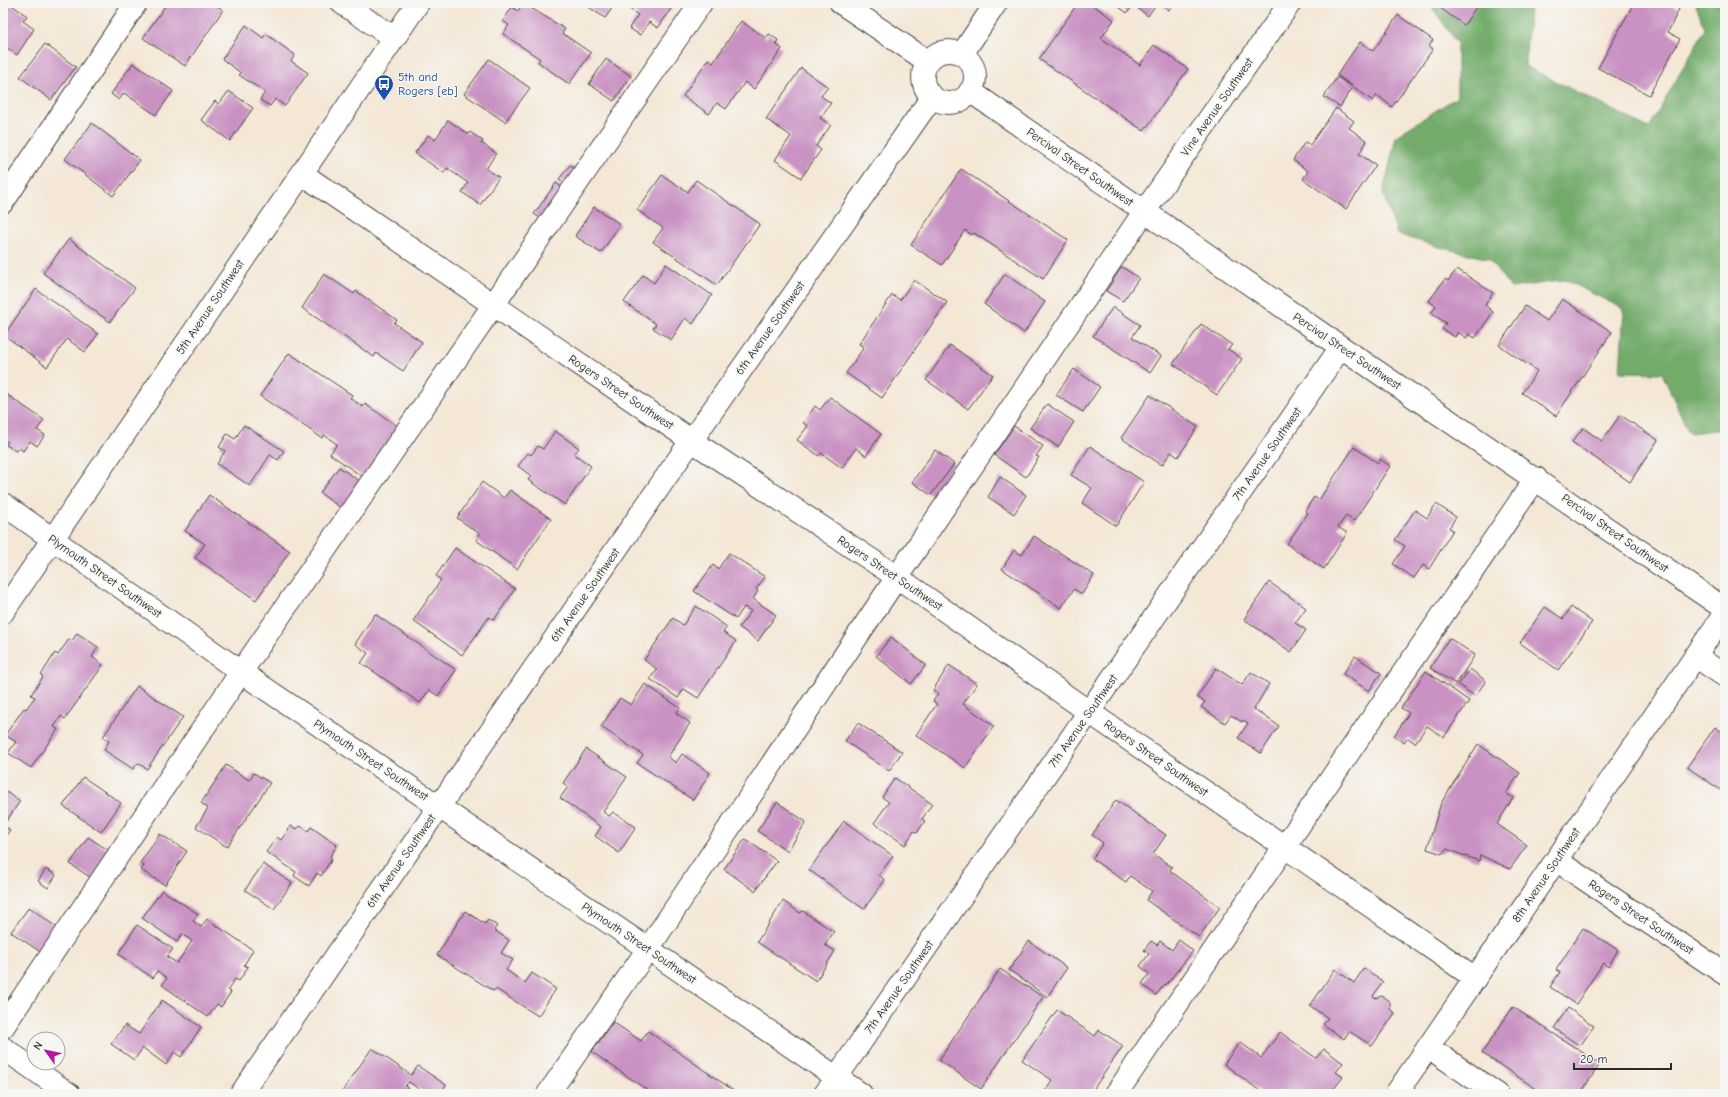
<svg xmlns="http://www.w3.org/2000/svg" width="1728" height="1097" font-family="'Comic Neue',sans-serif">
<rect width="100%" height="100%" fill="#f6f6f2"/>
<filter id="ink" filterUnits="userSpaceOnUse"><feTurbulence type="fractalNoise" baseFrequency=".025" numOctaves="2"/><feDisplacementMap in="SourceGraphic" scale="8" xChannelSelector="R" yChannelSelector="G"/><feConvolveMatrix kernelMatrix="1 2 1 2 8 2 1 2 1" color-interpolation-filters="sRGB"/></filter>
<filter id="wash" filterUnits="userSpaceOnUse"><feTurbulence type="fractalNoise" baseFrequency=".012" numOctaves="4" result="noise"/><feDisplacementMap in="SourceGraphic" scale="16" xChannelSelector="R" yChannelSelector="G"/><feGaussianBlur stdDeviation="0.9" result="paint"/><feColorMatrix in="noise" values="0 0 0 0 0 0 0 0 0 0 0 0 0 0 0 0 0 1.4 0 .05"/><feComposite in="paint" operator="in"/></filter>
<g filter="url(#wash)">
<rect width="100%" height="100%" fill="#f4e7d6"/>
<path fill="#72ab6a" stroke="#4e6b4a" d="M1429,3H1530L1525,66L1649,128L1705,29L1695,3H1725V429L1689,433L1662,373L1620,372L1624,309L1565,280L1511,288L1489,259L1439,247L1397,234L1383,193L1396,136L1457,97V43Z"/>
<g id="blocks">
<path fill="#c992c2" d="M3,3H9L27,16L23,21L34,29L17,55L3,45Z
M167,3H213L223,10L185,66L143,38Z
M523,3L565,29L562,33L591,53L569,84L538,62L540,59L503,34L509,25L503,21L512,7L518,11Z
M589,3H616L605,18L587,6Z
M621,3H675L658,28L649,22L640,35L629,28L638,15Z
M1078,3H1090L1114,20L1101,38L1140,65L1154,45L1188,69L1144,131L1039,59Z
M1114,3H1157L1148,16L1133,5L1127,13Z
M1159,3H1174L1169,10Z
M1433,3H1479L1464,25Z
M1634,3H1668L1679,9L1668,32L1680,39L1649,95L1598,68Z
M1398,15L1433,40L1429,46L1433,49L1392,107L1377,95L1373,101L1337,75L1360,42L1373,51Z
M741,21L766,38L769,34L778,40L776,44L782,49L754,89L745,82L726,109L717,103L709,114L683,96L708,59L713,63Z
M246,25L263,38L266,34L295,55L291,61L308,73L285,106L275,99L270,106L260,100L265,92L239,75L241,73L222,59Z
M45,44L76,67L51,100L20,77Z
M489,59L530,88L505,122L464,94Z
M606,59L631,76L614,101L589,84Z
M133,63L173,91L156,115L124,93L119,100L111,94Z
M801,68L828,87L821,96L831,103L820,118L831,125L816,146L821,150L801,178L775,160L791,136L766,119Z
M1337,77L1353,87L1340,107L1324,97Z
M229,91L253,108L230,141L201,120L215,101L219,104Z
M1336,108L1354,121L1349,128L1367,141L1359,154L1376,165L1346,209L1303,179L1308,171L1293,160L1305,142L1310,145Z
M448,120L468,134L470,132L483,141L481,143L496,153L486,169L499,177L480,205L462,192L468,183L447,168L444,173L415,153L428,135L435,140Z
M92,123L140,160L113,196L65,159Z
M570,165L580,172L570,186L559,179Z
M961,169L1068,240L1043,279L974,233L972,235L965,230L942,265L911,245Z
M662,175L688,192L696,180L760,224L717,285L653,242L663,228L637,210Z
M556,183L567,191L546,222L534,214Z
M594,207L620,224L601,253L575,236Z
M69,239L135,288L110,322L43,273Z
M666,264L712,295L693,324L685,318L671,340L653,328L656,324L624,302L643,275L654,283Z
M1122,267L1139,278L1123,301L1106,291Z
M1457,269L1493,293L1485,305L1493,312L1475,338L1469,334L1466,338L1458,332L1455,337L1442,329L1446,323L1431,313L1436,306L1429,301L1445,279L1448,281Z
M324,274L354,294L356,291L397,320L394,323L422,342L403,371L376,353L374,357L302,308Z
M1005,274L1045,302L1024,333L984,304Z
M914,280L947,302L882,398L846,373L864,347L859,344L892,295L900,300Z
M36,289L98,334L85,352L67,339L47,367L4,335Z
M1562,299L1612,332L1556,416L1522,393L1537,371L1499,345L1525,306L1547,321Z
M1113,307L1140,325L1132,337L1161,356L1150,373L1093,336Z
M1201,324L1232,345L1228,349L1242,359L1217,395L1173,364Z
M950,345L993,375L968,409L926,380Z
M289,353L352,395L350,398L363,407L365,404L399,427L364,478L330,454L337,444L324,435L322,438L260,396Z
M1074,369L1100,387L1083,412L1056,395Z
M3,392L44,420L37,430L45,435L37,446L30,441L23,451L18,447L16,451L6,445L8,442L3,439Z
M1150,395L1198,427L1178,457L1171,452L1162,465L1121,438Z
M830,397L881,434L866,456L856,448L842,468L821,453L819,456L797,440L808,426L803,423L815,406L820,410Z
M1047,404L1074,422L1058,447L1030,428Z
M1620,415L1658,440L1630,482L1572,442L1583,428L1602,441Z
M244,425L284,451L278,460L270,455L250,486L217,464L225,451L219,447L227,434L235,439Z
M1014,426L1043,446L1036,456L1039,457L1026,477L994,455Z
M555,431L579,448L574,454L591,466L565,505L528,480L531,476L518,466L528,453L531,455L538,446L543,449Z
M1090,446L1144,482L1116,526L1082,503L1092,488L1071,475Z
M1354,447L1378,463L1380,459L1390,466L1354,521L1346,516L1338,527L1347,533L1324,569L1287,544L1308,513L1305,511L1314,497L1319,500Z
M935,450L954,464L931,495L912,482Z
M339,467L364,484L345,511L320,493Z
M1000,477L1026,495L1014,514L988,497Z
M482,482L504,498L510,490L551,519L517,569L476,540L480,534L457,518Z
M209,495L290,551L256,600L195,558L205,544L185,531Z
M1436,504L1456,517L1449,528L1453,530L1429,569L1423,565L1414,578L1393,564L1405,546L1395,540L1415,510L1427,518Z
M1034,536L1094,575L1082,594L1074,589L1061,608L1002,569L1014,550L1022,555Z
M455,548L515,589L494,620L489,617L462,655L413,621L441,580L436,576Z
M729,553L765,577L756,589L758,591L753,599L776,615L758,641L739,627L751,611L744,607L736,619L694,591L713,565L718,569Z
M1269,582L1306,608L1295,623L1306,630L1291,652L1244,619Z
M696,606L727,627L723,632L736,641L698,698L684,689L678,698L650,679L657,669L644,660L673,618L683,625Z
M1545,607L1563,619L1571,607L1592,622L1558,670L1520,643Z
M375,614L456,670L438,696L429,690L420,703L361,663L368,653L355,644Z
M77,633L98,647L92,657L103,665L65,719L61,716L54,727L58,729L31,768L8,753L16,742L5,735L24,708L26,709L35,697L31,695L43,677L41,675L55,653L58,655L69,639L72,641Z
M891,637L926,665L911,684L876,656Z
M1449,638L1475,655L1456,684L1430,668Z
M1355,656L1381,673L1369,691L1343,674Z
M949,665L977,684L963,704L994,726L965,768L916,735L937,704L933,701L938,694L933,690Z
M1216,668L1242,685L1251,672L1269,684L1254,709L1279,726L1261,753L1238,738L1248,723L1243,720L1242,722L1231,715L1225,723L1201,707L1205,702L1197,697Z
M1470,669L1486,681L1475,696L1458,685Z
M1426,671L1469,701L1444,737L1427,726L1415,743L1408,738L1404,743L1394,736L1409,713L1401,708Z
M645,684L680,708L676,713L690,723L668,757L676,763L682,754L710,773L693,800L637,763L643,755L601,727L620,698L631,705Z
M137,686L183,717L147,769L138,763L133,769L104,750L109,741L103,737Z
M858,723L902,752L889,771L845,741Z
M1715,727L1725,734V793L1687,767Z
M1478,744L1520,773L1506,793L1513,798L1497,824L1527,845L1510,869L1480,855L1479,861L1446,849L1442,854L1427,849L1441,803Z
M586,749L627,777L603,812L609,816L613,812L636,827L619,853L595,836L601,827L560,798L568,787L563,783Z
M226,765L249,780L254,773L270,783L227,847L196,827L208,808L201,803Z
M83,777L121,803L101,832L63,806Z
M895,778L932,804L922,819L925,821L917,833L914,831L905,845L874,823L889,802L882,797Z
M3,790L20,801L3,826L10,830L3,839Z
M1116,800L1166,835L1153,854L1172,867L1170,871L1220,907L1199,937L1146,900L1152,891L1130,876L1126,882L1092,859L1103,843L1092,835Z
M777,802L806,822L788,851L757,831Z
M844,821L893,856L879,875L885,880L864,909L809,870Z
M291,826L297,829L300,826L308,831L311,827L337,845L330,857L332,859L321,876L317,873L309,886L294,876L296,872L266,852L277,837L281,840Z
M160,834L187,851L165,885L141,870L144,866L140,863Z
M88,837L111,852L93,879L70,864Z
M745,839L777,861L755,891L724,869Z
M263,864L292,883L274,909L245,890Z
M46,869L56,875L48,888L38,881Z
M162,890L198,914L193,921L201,927L207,919L253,950L244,965L248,967L239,981L235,979L228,990L231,992L221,1007L217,1004L208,1017L162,985L167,978L157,971L153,978L118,954L137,925L173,949L167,957L177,963L192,941L182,934L177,942L142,918Z
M783,901L800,913L803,911L834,932L825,945L835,951L816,981L757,942Z
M29,907L59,929L42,953L11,932Z
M465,911L485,924L488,920L497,926L494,930L509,940L501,953L513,960L506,970L525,983L532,973L556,989L538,1016L496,989L493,991L437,955Z
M1583,928L1618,950L1608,967L1603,963L1576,1004L1550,987L1560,972L1556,970Z
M1179,940L1193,951L1166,985L1165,984L1156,995L1142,984L1149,974L1140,966L1149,954L1144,950L1151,941L1157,945L1160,941L1172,950Z
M1029,941L1067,968L1047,997L1009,970Z
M1364,968L1383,982L1373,996L1375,998L1382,996L1390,1002V1009L1395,1013L1372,1046L1349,1031L1344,1039L1323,1024L1328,1018L1310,1006L1335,969L1354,983Z
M1000,969L1043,997L981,1089L939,1060Z
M162,1000L201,1027L181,1057L174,1052L166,1065L143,1048L134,1060L111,1044L125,1025L139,1034Z
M1513,1007L1600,1064L1580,1094H1544L1482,1053Z
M1568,1008L1594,1026L1580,1046L1554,1028Z
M1057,1010L1095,1036L1099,1030L1123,1046L1090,1094H1043L1052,1080L1022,1060Z
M613,1022L641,1041L648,1031L737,1093L653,1094L592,1052Z
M1280,1032L1316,1058L1324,1049L1343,1063L1336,1072L1343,1077L1330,1094H1264L1224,1064L1240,1042L1261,1058Z
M372,1048L411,1075L418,1066L446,1085L440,1094H426L409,1082L405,1086L410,1089L407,1094H345L342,1092Z"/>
</g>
</g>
<g filter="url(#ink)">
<use href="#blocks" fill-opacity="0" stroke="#494745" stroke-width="1"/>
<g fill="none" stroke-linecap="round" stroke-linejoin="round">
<defs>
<path id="minor" d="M342,3L394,38
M841,3L927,61
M923 77a26 26 0 1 1 52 0a26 26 0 1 1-52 0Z
M962,54L996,3
M970,91L1341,347L1725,609
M301,173L692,441L897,577L1089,712L1475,978
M3,202L136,3
M3,504L241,672L861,1094
M3,612L418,3
M1695,656L1725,676
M1556,860L1725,974
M3,1027L241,672L701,3
M1428,1047L1497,1094
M3,1048L69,1094
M241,1094L673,467L932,97
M548,1094L648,949L897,577L1144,212L1290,3
M825,1094L1341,347
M1116,1094L1536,478
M1396,1094L1725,613"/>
</defs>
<use href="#minor" stroke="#494745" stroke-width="24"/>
<use href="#minor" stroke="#fff" stroke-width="22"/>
</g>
</g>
<defs>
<symbol id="bus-pin" viewBox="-11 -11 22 30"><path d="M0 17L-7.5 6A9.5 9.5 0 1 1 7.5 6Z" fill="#1a4fb4" stroke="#f6f6f2"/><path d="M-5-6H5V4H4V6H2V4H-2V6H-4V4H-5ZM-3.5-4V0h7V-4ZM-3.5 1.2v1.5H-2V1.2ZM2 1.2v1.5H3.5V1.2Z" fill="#fff"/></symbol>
</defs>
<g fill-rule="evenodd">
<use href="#bus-pin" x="373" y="73" width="22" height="30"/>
</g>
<g text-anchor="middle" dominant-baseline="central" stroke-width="3" stroke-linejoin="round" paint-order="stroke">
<g font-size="12" fill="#164399" stroke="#f6f6f2" text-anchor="start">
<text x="398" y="77">5th and<tspan x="398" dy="14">Rogers [eb]</tspan></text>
</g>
<g font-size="12" fill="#2b2b2b" stroke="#f6f6f2">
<text transform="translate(1217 107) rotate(-55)">Vine Avenue Southwest</text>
<text transform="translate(1080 167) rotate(35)">Percival Street Southwest</text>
<text transform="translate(210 307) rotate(-56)">5th Avenue Southwest</text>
<text transform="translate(770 328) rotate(-55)">6th Avenue Southwest</text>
<text transform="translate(1347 351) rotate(34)">Percival Street Southwest</text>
<text transform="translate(621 392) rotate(34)">Rogers Street Southwest</text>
<text transform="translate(1267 454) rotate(-55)">7th Avenue Southwest</text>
<text transform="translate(1615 533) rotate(35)">Percival Street Southwest</text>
<text transform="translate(890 573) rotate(34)">Rogers Street Southwest</text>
<text transform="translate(105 576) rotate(35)">Plymouth Street Southwest</text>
<text transform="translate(585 595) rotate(-55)">6th Avenue Southwest</text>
<text transform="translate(1083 721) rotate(-55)">7th Avenue Southwest</text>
<text transform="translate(1156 758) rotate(35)">Rogers Street Southwest</text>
<text transform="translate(371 760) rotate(34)">Plymouth Street Southwest</text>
<text transform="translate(401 861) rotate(-55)">6th Avenue Southwest</text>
<text transform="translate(1546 875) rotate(-56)">8th Avenue Southwest</text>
<text transform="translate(1641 917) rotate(34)">Rogers Street Southwest</text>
<text transform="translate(639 943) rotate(34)">Plymouth Street Southwest</text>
<text transform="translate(899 987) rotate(-55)">7th Avenue Southwest</text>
</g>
</g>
<rect width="1728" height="1097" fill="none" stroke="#f6f6f2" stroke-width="16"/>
<g transform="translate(46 1051) rotate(303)"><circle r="19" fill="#f6f6f2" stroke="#a5a5a2"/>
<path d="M0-3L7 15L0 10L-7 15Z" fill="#b5179e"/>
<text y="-6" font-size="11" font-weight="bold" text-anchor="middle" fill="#2b2b2b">N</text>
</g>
<path d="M1574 1063v6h97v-6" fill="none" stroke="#2b2b2b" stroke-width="2"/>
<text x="1580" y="1063" font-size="12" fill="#2b2b2b" stroke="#f6f6f2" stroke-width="3" paint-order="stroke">20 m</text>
</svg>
